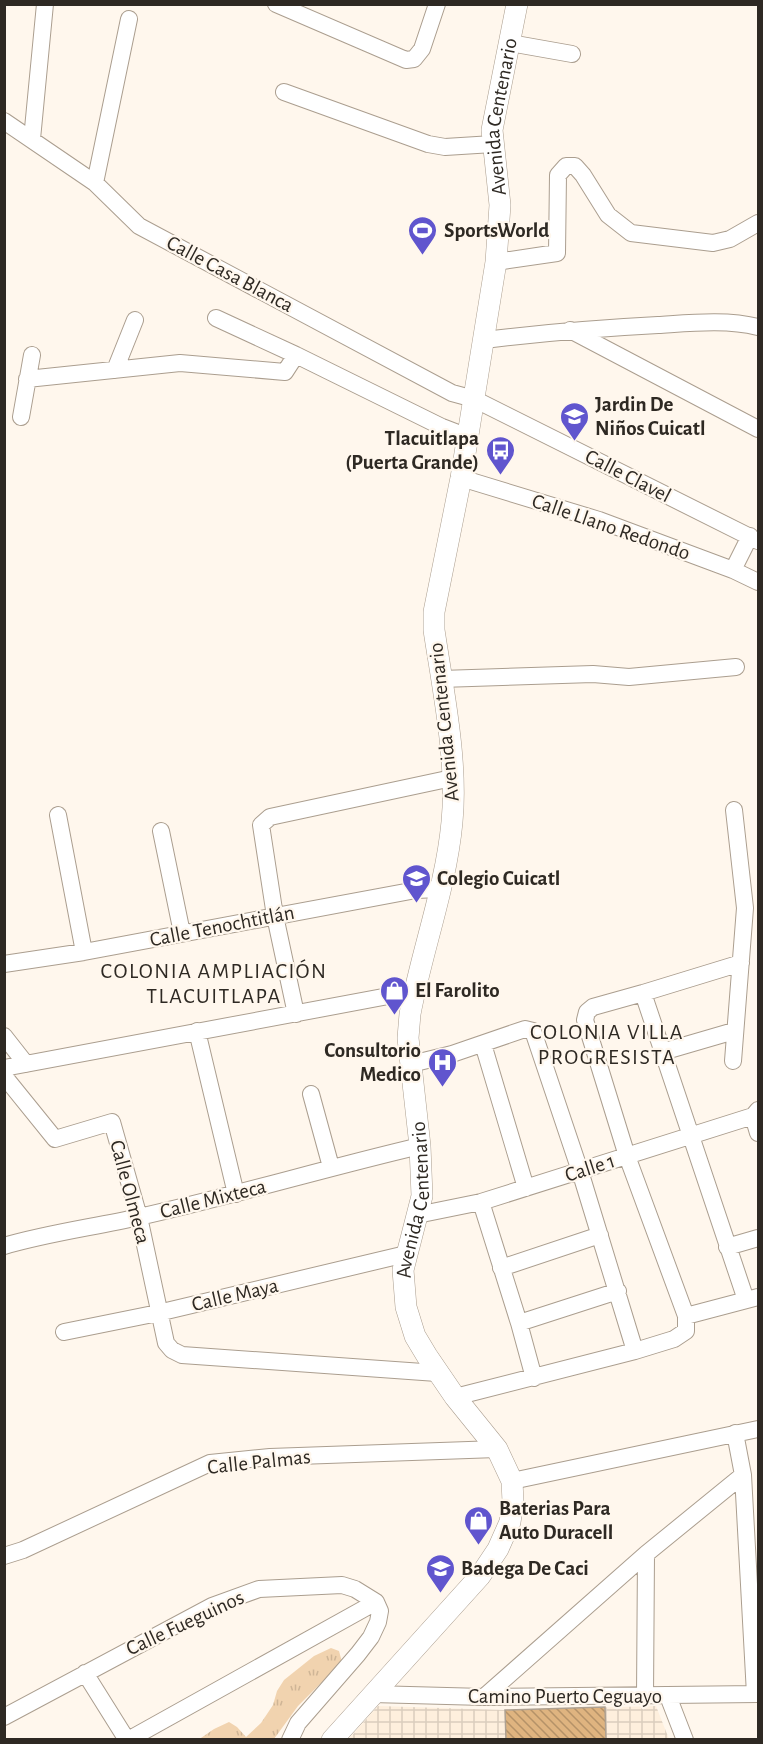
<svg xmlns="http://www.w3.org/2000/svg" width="763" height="1744" font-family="'Alegreya Sans',sans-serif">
<defs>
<pattern id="industrial-grid" width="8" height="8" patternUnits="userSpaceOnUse" patternTransform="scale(1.5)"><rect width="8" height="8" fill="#feefdd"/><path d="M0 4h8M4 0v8" fill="none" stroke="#dacdbd"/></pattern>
<pattern id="grass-tufts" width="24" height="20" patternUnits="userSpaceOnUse" patternTransform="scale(1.5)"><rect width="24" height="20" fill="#f1d3af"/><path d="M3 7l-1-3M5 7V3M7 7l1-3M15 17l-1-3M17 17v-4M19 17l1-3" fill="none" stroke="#cfb596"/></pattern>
<pattern id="building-back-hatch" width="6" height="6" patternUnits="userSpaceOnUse" patternTransform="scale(1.5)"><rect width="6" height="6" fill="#dfb480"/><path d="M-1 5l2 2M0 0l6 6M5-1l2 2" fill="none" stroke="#b59268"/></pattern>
</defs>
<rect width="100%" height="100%" fill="#fff7ed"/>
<path fill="url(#industrial-grid)" d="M378,1706L505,1710L656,1706L669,1739L348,1740Z"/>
<path fill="url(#grass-tufts)" d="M331,1648L339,1651L342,1662L298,1706L274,1739L198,1740L214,1729L229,1722L237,1727L246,1737L261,1723L273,1705L277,1691L284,1680L314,1656Z"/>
<path fill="url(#building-back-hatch)" stroke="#aea192" stroke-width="1.5" d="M605,1707L606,1740H506L505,1710Z"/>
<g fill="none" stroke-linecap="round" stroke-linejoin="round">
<defs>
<path id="minor" d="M276,4L406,60L414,59L422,49L437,4
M510,43L572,54
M284,92L428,144L445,147L493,144
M4,121L95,183L139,226L452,393L474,399L758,541
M32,139L45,4
M95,183L129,19
M496,262L557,253L558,175L566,166H575L583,175L608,215L631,233L713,243L730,239L758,223
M216,318L296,355L442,427L468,437
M570,330L758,429
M484,340C542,333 600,328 658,325C690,323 727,319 758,327
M115,370L135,320
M27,379L180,363L285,372L296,355
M21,417L32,355
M461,478L599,520L733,570L758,582
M733,570L750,536
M441,679L593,674L629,677L736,667
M58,815L84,952
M161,831L182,933
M4,964L84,952L416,890L439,889
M643,993L746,1300
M296,1014L275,916L261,825L270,817L452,778
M197,1031L236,1194
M4,1036L26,1064
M483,1044L526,1188
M662,1052L734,1031
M733,1061L745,908L734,810
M411,1064L452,1054L525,1029L533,1031L580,1171L635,1351
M4,1068L415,991
M4,1076L55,1139L112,1122L139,1217L166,1343L172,1350L182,1355L437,1373
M311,1094L331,1167
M753,1116L758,1133
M481,1202L519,1323L534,1378
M417,1215L481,1202L753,1116L758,1110
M4,1246C48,1233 95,1227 139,1217C233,1196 326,1168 420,1146
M727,1247L758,1238
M501,1268L600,1235
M686,1316L758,1297
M519,1323L618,1291
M64,1332L158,1313L406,1254
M455,1397L635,1351L674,1339L686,1331V1316L627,1156L585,1020L587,1012L593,1007L643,993L741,963
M735,1433L743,1475L755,1694
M512,1481L758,1429
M4,1556L23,1550L210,1463L270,1457L497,1449
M85,1673L127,1740
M372,1694L484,1697L758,1694
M645,1696L646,1554
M668,1696L685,1740
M484,1697L646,1554L743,1475
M4,1717L212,1606L259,1589L342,1585L355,1589L376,1602L380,1611L378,1622L371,1637L358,1654L298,1723L290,1740
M128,1740L376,1602"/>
<g id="major">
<path id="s1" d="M332,1740L480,1576L498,1549L510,1522L513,1502L512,1481L497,1449L455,1397L427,1356L415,1336L406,1307L403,1270L422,1196L420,1146L408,1038L410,1014C422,950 446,887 452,822C458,762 443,690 434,630V612L461,478L496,262L500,205L492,130L517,4"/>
</g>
</defs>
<use href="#minor" stroke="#ab9e8f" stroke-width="18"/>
<use href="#major" stroke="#ab9e8f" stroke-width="22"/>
<use href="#minor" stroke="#fff" stroke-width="16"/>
<use href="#major" stroke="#fff" stroke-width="21"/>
</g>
<defs>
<symbol id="stadium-pin" viewBox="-11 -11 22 30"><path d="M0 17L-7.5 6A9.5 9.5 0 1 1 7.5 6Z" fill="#6055ce" stroke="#fff7ed"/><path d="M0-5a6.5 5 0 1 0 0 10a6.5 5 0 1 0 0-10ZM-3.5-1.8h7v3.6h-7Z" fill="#fff"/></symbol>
<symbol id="school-pin" viewBox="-11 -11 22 30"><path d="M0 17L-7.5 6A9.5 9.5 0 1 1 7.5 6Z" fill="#6055ce" stroke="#fff7ed"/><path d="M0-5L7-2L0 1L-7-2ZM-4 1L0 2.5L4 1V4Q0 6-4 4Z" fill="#fff"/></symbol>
<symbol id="bus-pin" viewBox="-11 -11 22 30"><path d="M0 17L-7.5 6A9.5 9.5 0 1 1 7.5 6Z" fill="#6055ce" stroke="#fff7ed"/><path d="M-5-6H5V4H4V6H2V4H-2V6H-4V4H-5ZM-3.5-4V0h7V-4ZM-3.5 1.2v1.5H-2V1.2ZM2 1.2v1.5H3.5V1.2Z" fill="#fff"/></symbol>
<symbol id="shop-pin" viewBox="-11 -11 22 30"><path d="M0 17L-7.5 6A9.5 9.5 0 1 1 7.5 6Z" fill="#6055ce" stroke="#fff7ed"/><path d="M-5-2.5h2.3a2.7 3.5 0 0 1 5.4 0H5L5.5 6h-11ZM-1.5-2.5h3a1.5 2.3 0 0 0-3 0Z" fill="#fff"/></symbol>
<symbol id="hospital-pin" viewBox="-11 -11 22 30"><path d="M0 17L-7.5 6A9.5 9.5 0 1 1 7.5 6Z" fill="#6055ce" stroke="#fff7ed"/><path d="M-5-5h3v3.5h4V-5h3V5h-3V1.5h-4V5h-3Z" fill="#fff"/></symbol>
</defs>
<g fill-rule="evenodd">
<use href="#stadium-pin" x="406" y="214" width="33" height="45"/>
<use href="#school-pin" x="558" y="400" width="33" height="45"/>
<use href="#bus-pin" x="484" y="434" width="33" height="45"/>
<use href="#school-pin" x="400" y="862" width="33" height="45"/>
<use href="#shop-pin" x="378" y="974" width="33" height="45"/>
<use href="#hospital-pin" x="426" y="1046" width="33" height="45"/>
<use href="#shop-pin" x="462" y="1504" width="33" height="45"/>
<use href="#school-pin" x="424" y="1552" width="33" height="45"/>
</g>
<g text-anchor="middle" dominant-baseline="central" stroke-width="4.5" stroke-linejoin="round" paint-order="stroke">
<g font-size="21" fill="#2e2923" stroke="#fff7ed">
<text stroke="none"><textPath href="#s1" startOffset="1736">Avenida Centenario</textPath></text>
<text transform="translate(230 274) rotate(28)">Calle Casa Blanca</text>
<text transform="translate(628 476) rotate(27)">Calle Clavel</text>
<text transform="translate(611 527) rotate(19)">Calle Llano Redondo</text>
<text transform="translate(444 722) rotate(-96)">Avenida Centenario</text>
<text transform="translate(222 926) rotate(-11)">Calle Tenochtitlán</text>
<text transform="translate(590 1168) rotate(-18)">Calle 1</text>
<text transform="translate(130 1192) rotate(75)">Calle Olmeca</text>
<text transform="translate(213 1199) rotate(-14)">Calle Mixteca</text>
<text stroke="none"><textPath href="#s1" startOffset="638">Avenida Centenario</textPath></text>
<text transform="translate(235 1295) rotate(-13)">Calle Maya</text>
<text transform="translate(259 1462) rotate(-6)">Calle Palmas</text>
<text transform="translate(185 1623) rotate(-25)">Calle Fueguinos</text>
<text x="565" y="1696">Camino Puerto Ceguayo</text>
</g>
<g font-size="21" font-weight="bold" fill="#2e2923" stroke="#fff7ed" text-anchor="start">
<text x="444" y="230">SportsWorld</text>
<text x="595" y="404">Jardin De<tspan x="595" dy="24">Niños Cuicatl</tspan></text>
<text x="479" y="438" text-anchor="end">Tlacuitlapa<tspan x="479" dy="24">(Puerta Grande)</tspan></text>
<text x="437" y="878">Colegio Cuicatl</text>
<text x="415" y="990">El Farolito</text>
<text x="421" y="1050" text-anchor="end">Consultorio<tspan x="421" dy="24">Medico</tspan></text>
<text x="499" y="1508">Baterias Para<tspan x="499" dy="24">Auto Duracell</tspan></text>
<text x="461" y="1568">Badega De Caci</text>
</g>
<g font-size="22" letter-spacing="1.5" fill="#2e2923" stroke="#fff7ed">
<text x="214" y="971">COLONIA AMPLIACIÓN<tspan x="214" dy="25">TLACUITLAPA</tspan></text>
<text x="607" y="1032">COLONIA VILLA<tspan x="607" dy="25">PROGRESISTA</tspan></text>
</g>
</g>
<rect width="763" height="1744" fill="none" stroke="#2e2923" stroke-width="12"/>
</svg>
